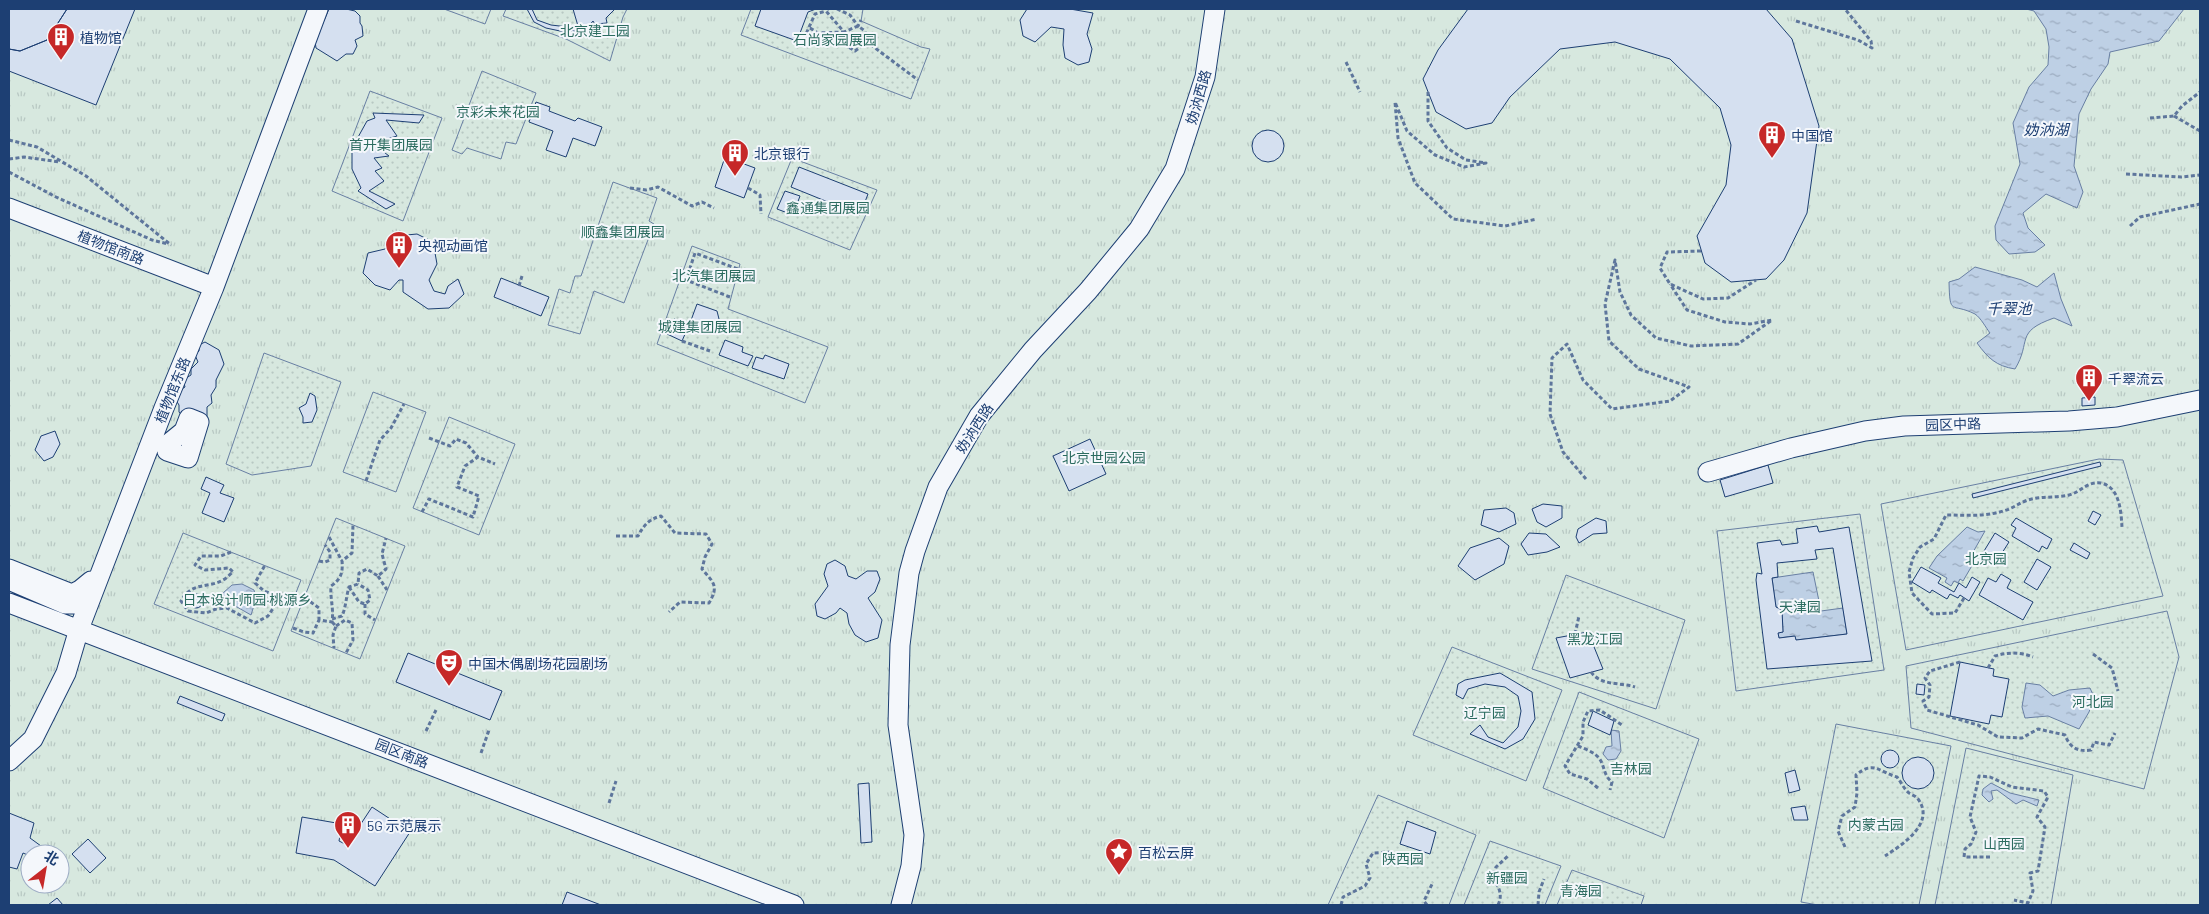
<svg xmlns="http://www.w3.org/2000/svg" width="2209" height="914" font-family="Barlow,'Noto Sans SC',sans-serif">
<defs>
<pattern id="grass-tufts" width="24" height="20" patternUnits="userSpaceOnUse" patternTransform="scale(1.25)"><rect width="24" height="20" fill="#d7e8df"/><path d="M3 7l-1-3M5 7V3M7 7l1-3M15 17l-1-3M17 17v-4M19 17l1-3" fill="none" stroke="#b8c8c3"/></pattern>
<pattern id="garden-dots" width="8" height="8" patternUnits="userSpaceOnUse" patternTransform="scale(1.25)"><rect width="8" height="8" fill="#d7e8df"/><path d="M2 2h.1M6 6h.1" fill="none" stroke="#b8c8c3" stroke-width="1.8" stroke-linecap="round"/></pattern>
<pattern id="water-ripples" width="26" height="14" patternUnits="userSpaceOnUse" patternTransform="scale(1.25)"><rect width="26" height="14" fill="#bed0e5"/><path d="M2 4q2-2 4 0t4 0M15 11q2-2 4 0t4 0" fill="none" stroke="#9aaabe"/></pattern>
</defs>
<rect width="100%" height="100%" fill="#f4f7fb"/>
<path fill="url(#grass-tufts)" stroke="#687fa3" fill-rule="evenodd" d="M9,9H2200V905H9ZM30,854H60V884H30Z"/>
<path fill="url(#garden-dots)" stroke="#687fa3" d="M444,9H491L485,24Z
M506,9H627L623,17L610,61L566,39L503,16Z
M751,9H863L861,21L921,47L930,49L911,99L741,35Z
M482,71L536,93L516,144L506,142L501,159L467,148L462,154L452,150Z
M370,91L442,118L403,221L332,191Z
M792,158L877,190L850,250L768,217Z
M613,182L657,198L649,221L654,224L624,303L594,291L580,334L548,325L559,289L570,293L575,276H581Z
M692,246L740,264L728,309L828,347L805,403L657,344Z
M264,353L341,382L311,466L252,475L226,464Z
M373,392L426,412L396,492L343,472Z
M449,417L515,444L479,535L413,508Z
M2099,459L2123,460L2163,596L1906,650L1881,504Z
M1860,514L1884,670L1736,691L1717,531Z
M336,518L405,546L360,659L291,631Z
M183,533L301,580L273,651L154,604Z
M1566,575L1685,620L1656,709L1532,669Z
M2167,611L2179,657L2144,789L1911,728L1906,666Z
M1452,647L1562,690L1526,781L1413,735Z
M1579,692L1699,739L1664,838L1543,788Z
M1836,724L1951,746L1919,905H1818L1801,902Z
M1966,748L2073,775L2051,905H1935Z
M1378,795L1476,835L1449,905H1328Z
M1490,841L1561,866L1545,905H1464Z
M1572,870L1644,896L1641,905H1557Z"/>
<path fill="url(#water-ripples)" stroke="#687fa3" d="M2026,9H2184L2159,41L2110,52L2108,64L2091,89L2079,114L2074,166L2083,192L2077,208L2046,194L2023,213L2028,228L2045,245L2035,252L2009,254L1996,240L1995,226L2020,164L2013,123L2029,87L2048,65L2049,47L2046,29L2034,11Z
M1975,267L2022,280L2037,287L2054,273L2061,299L2072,326L2054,318C2014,332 2032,341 2015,369C1996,366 1988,358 1977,343L1990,333C1986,328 1981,318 1975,314C1951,302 1950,317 1949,282L1959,279Z
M1967,527L1978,532L1985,531L1972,554L1977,557L1963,581L1960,579L1958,583L1954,581L1951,586L1945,582L1947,578L1929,568L1937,556Z
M1813,572L1821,611L1843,608L1847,634L1796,640L1794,636L1779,638L1778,633L1783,632L1782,611L1776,607L1772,578Z
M242,584L254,590L256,599L251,615L223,599V593L232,585Z
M2026,683L2040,685L2053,696L2069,690L2090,688L2094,697L2089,712L2079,729L2048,716L2025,718L2022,707Z
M1611,730L1619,731L1621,751L1616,759L1608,760L1603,754L1606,747L1612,746Z
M1991,783L2010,793L2039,800L2037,806L2023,800L2016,804L1997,790L1991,791L1993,799L1989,802L1982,795L1983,789Z"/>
<path fill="#d5e0f0" stroke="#1d3f73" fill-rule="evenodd" d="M9,9H67L47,40L20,51L9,49Z
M67,9H135L96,105L9,71V49L20,51L47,40Z
M329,9H346L355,11L360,16V23L362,26L363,36L355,40L357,46L353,54H346L337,61L316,48L315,41Z
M527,9H532L537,20L551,25L568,27L578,26L573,9H615L606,18L607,23L595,24L593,21L585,30L579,31H560L546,28L534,22Z
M761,9H816L808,12L797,41L755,26Z
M1027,9H1070L1093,13L1087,34L1092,49L1089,62L1078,65L1065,58L1063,45L1064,29L1051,27L1035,42L1023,36L1020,20Z
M1468,9H1766L1792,39L1819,126L1807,213L1784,260L1766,279L1731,282L1705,263L1697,236L1726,185L1731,145L1720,108L1670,59L1615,42L1560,49L1510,97L1492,123L1466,129L1436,112L1423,79L1438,50Z
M536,102L550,107L549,111L575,121L578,118L602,127L595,146L573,138L566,157L546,150L553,131L529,122Z
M373,113L424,115L419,123L386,120L397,136L387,139L391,144L380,149L389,156L374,158L382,168L375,171L384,181L369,191L395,204L386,209L358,191L361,188L352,169V153L357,139L367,121L375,118Z
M1252 146a16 16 0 1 1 32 0a16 16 0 1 1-32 0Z
M725,157L755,168L744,198L715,187Z
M799,167L868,194L860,215L791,187Z
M785,191L800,196L793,215L777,209Z
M417,234L433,242L437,264L429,280L434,291L445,294L448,286L458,279L464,294L449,308L428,309L403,292V280H399L390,290L375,285L363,273L368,253L385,249L396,236Z
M501,278L549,297L541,316L494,297Z
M697,304L717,311L719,319L715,332L690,323Z
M674,319L689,325L682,341L667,334Z
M725,340L743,347L742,352L753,356L748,366L719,355Z
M205,342L219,350L224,364L216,380V387L211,395L212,403L207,407V417H183L179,412V405L174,397L177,392L185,387L183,380L191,375V369L198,362L195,355L199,351V345Z
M765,355L789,364L784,379L752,368L756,357L763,359Z
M310,393L315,396L317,410L312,422L303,423V417L299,408L306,404Z
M2095,397V405L2082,406V398Z
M55,431L60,444L53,457L44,461L35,450L41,436Z
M1090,439L1106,474L1069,491L1053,456Z
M2100,462L2101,466L1973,498L1972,494Z
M1768,465L1773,483L1725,497L1720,480Z
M206,477L224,485L220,493L234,498L224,522L202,513L210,493L201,489Z
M1543,504L1562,506V518L1546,527L1537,522L1532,509Z
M1506,508L1514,513L1516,524L1499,532L1481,525L1484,510Z
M2093,511L2101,515L2095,525L2088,521Z
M1596,518L1606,521L1607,533L1593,534L1579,543L1576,537L1578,529Z
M2016,518L2052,539L2047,549L2042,546L2039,552L2012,536L2016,528L2011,525Z
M1817,526L1819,532L1849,527L1872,661L1767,669L1756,580L1757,573L1762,574L1757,543L1780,540L1782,545L1798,543L1796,529ZM1833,548L1847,634L1796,640L1795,636L1779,638L1778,633L1783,632L1782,610L1776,607L1772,578L1778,577L1777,563L1817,559L1815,550Z
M1529,533L1546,534L1560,547L1547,552L1528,555L1521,544Z
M1995,533L2009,542L1995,564L1981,556Z
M1499,538L1509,546L1504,564L1475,580L1458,566L1470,548Z
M2074,543L2090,553L2087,559L2070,550Z
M2037,559L2051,567L2037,590L2024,582Z
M835,560L845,566L848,576L856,579L867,571H877L880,579L875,592L868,598L882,620L878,638L866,642L855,635L849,624L847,613L840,608L836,613L825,619L817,616L815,604L828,586L824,574L827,564Z
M1921,567L1941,578L1938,583L1954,592L1959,583L1966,588L1972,577L1980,582L1969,601L1960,595L1958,598L1950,594L1947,599L1932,590L1930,593L1912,582Z
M2001,574L2011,580L2007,588L2033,602L2023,620L1979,595L1988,578L1996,582Z
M189 601a7 7 0 1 1 14 0a7 7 0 1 1-14 0Z
M1588,632L1603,669L1570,678L1556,638Z
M408,653L502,691L490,720L396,682Z
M1960,662L1994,669L1993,676L2009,679L2002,717L1991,715L1989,724L1950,716Z
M1500,673L1532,692L1535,719L1523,739L1505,749L1470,734L1480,725L1488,737L1503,743L1518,727L1521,711L1518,696L1505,687L1485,684L1468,689L1463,699L1456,695L1458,684L1465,680Z
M1917,684L1925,685L1924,695L1916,694Z
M180,696L225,714L222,721L177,703Z
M1593,711L1614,721L1610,735L1588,725Z
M1881 759a9 9 0 1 1 18 0a9 9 0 1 1-18 0Z
M1902 773a16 16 0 1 1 32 0a16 16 0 1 1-32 0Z
M1795,770L1800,790L1789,793L1785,773Z
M869,783L872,842L861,843L858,784Z
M1805,806L1808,820H1794L1791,808Z
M372,807L410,832L375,886L334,860L296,853L302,817L342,824L339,841L347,845Z
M9,813L34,823L30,838L52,854H30V856L23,853L17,869L9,867Z
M1407,821L1436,832L1430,854L1400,844Z
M88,839L106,858L90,873L72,854Z
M567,892L601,905H562Z
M57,898L63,905H48Z"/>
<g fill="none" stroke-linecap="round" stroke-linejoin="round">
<defs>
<path id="minor" d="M9,208L214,287
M189,418L199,422L188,458L167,451L168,444L184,431Z
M1708,472L1791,448L1865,431L1904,426L2069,421L2117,417L2200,400
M9,569L72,594L80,590L91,581L89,588L76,604H65L9,580
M9,603L794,905
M9,761L33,739L66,673L79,629L164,408L214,287L318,9
M901,905L911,866L914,835L898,725L900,645L909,573L915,551L938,487L979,416L1033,350L1088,291L1139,229L1175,169L1205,77L1215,9"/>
</defs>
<use href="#minor" stroke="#1d3f73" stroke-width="21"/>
<path stroke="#5e769c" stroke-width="3" stroke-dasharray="4 2.5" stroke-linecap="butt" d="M837,9L850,15L858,26L861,20
M1796,21L1858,40L1872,48L1871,41L1845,9
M810,28L818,33L844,32L826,11L828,9
M867,42L865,31L858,26L844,32L847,46L855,51L867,42L918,80
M801,45L815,14L826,11
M1346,62L1360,92
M1428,92V121L1447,148L1466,160L1486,163L1464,167L1435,155L1407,131L1395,102L1398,138L1415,183L1453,219L1505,226L1537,219
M2174,116L2200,131
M2150,118L2174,116L2182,106L2200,92
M9,140L37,147L86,176L171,245
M9,159L24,157L60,162
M9,172L56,197L152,240L168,244
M2126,174L2181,177L2200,175
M630,188L646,190L658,187L692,206L702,202L714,208
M748,188L760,195L761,214
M2130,226L2140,217L2200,204
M1701,251L1667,252L1660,268L1670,284L1703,299L1728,298L1756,280
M519,286L522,276
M730,297L686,280L695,253L738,269
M682,341L710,351
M429,438L450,446L456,439L466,443L478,457
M1586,479L1563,452L1550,414L1552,358L1567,344L1583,380L1612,409L1670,401L1689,387L1639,369L1609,341L1605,304L1615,260L1620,292L1631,315L1656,338L1691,346L1738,344L1772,320L1750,324L1725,322L1687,310L1670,284
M366,481L380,440L391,428L404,404
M422,512L429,499L473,517L479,496L457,487L465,466L478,457L495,464
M616,536H638C644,525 649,519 661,516L675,533L706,534L712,544L705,557L702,569C714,583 719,586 709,603L680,602L669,612
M329,537L342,561
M231,552L221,556H201L195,565L205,570L229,568L233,572C230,574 227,578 223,580C207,589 192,581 181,601L188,611L206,613L216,609L227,608L255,623L268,616L276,604L275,595L264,591L255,583L265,565
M319,561L325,562L330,560V552L325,545
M378,576L387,590
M349,587L359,602L365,604L370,600L368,590L358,584
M305,598L319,608V620
M1964,598L1955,613L1932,614L1912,593L1909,572L1913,558L1920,547L1934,539L1946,515C1965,515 1985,517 2003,511C2012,509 2019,503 2028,500C2041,496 2056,498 2069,495C2081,492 2087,481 2101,483C2120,487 2121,512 2122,527
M365,604V614L375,620
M332,619L342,616C346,607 346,597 349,587L358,584L359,573L367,569L378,576L386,569L382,554L386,538
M332,622L336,626L333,635L334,648
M336,626L345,620L352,623L353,640L346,653
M293,628L304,632L313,633L319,620L332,622C334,609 330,599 331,586C341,579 343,573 342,561L352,553L353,525
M1575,634L1579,616
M2093,654L2112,668L2118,691
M1960,662L1930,671L1925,678L1930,685L1929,697L1923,701L1927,710L1978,725L1998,737L2022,738L2038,729L2065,735C2070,748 2078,752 2091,750L2094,742L2109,745L2115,733
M1988,668L1995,656C2008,652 2020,652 2033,657
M1591,672C1601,686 1619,682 1635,687
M426,731L436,710
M1578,746C1585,749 1594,752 1599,758C1605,766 1603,775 1612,782L1610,790
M481,753L489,730
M1598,788L1587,779L1570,774L1565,766L1583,736V722L1588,711L1600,710L1622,725
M609,803L616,781
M1845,847L1838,831L1842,816L1855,807L1857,793L1856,775C1874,760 1879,772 1897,777C1901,782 1904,789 1909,793C1912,795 1916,796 1918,799C1936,823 1902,845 1885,856
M1990,857H1964L1965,849L1971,844L1976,832L1970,817L1979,776L1990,777L2012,787L2044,791L2048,797L2037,817L2045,827L2038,871L2030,873L2033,891L2028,903L2014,900
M1341,905L1343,897L1365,886L1370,878L1366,864L1373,853L1390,852
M1427,905L1424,901L1433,882
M1498,905C1503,895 1499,887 1493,878L1496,867L1508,856
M1538,905L1539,892L1544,879"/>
<use href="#minor" stroke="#f4f7fb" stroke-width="19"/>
</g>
<defs>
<symbol id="building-pin" viewBox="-11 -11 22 30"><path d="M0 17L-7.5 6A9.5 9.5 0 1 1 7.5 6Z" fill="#c62828" stroke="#f4f7fb"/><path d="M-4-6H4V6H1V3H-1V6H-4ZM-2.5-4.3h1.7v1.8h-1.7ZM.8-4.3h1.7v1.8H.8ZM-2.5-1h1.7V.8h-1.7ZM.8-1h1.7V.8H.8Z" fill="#fff"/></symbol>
<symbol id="theatre-pin" viewBox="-11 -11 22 30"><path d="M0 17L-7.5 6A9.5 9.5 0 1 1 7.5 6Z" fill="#c62828" stroke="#f4f7fb"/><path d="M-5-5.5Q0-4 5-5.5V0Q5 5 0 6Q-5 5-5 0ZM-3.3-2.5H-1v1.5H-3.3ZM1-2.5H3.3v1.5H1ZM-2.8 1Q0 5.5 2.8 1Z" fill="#fff"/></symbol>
<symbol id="sight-pin" viewBox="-11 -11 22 30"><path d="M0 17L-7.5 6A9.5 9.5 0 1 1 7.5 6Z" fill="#c62828" stroke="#f4f7fb"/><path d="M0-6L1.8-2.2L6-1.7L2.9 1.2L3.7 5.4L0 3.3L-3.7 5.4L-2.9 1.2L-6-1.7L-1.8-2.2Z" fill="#fff"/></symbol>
</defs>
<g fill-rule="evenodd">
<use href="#building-pin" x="45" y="21" width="32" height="43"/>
<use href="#building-pin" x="1756" y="119" width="32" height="43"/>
<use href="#building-pin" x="719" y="137" width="32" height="43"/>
<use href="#building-pin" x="383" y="229" width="32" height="43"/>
<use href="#building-pin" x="2073" y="362" width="32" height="43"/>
<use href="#theatre-pin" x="433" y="647" width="32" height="43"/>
<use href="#building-pin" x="332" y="809" width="32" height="43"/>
<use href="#sight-pin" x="1103" y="836" width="32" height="43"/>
</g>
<g text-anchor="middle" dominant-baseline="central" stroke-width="4" stroke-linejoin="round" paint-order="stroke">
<g font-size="14" fill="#2c6c60" stroke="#f4f7fb">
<text x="595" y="30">北京建工园</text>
<text x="835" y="39">石尚家园展园</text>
<text x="498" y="111">京彩未来花园</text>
<text x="391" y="144">首开集团展园</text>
<text x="828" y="207">鑫通集团展园</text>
<text x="623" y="231">顺鑫集团展园</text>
<text x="714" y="275">北汽集团展园</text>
<text x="700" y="326">城建集团展园</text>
<text x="1104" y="457">北京世园公园</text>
<text x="1986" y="558">北京园</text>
<text x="247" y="599">日本设计师园·桃源乡</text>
<text x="1800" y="606">天津园</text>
<text x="1595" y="638">黑龙江园</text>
<text x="2093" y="701">河北园</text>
<text x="1485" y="712">辽宁园</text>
<text x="1631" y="768">吉林园</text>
<text x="1876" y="824">内蒙古园</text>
<text x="2004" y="843">山西园</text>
<text x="1403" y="858">陕西园</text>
<text x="1507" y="877">新疆园</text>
<text x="1581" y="890">青海园</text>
</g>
<g font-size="14" fill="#1d3f73" stroke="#f4f7fb" text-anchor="start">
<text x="80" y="37">植物馆</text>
<text x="1791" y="135">中国馆</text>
<text x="754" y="153">北京银行</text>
<text x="418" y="245">央视动画馆</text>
<text x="2108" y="378">千翠流云</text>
<text x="468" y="663">中国木偶剧场花园剧场</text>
<text x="367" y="825">5G 示范展示</text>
<text x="1138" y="852">百松云屏</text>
</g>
<g font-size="14" fill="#1d3f73" stroke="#f4f7fb">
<text transform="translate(1198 97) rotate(-74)">妫汭西路</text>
<text transform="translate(111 247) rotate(21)">植物馆南路</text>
<text transform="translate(172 390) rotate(-68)">植物馆东路</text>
<text transform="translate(1953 424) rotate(-2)">园区中路</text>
<text transform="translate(974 428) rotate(-57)">妫汭西路</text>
<text transform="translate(402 753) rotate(21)">园区南路</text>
</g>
<g font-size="15" font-style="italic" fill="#1d3f73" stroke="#f4f7fb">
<text x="2046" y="129">妫汭湖</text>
<text x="2009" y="308">千翠池</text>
</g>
</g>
<rect width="2209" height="914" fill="none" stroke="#1d3f73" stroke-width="20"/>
<g transform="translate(45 869) rotate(31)"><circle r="24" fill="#f4f7fb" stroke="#9eadc5"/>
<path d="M0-4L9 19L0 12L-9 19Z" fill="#c62828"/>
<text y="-8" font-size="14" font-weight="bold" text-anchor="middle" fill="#1d3f73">北</text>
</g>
</svg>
